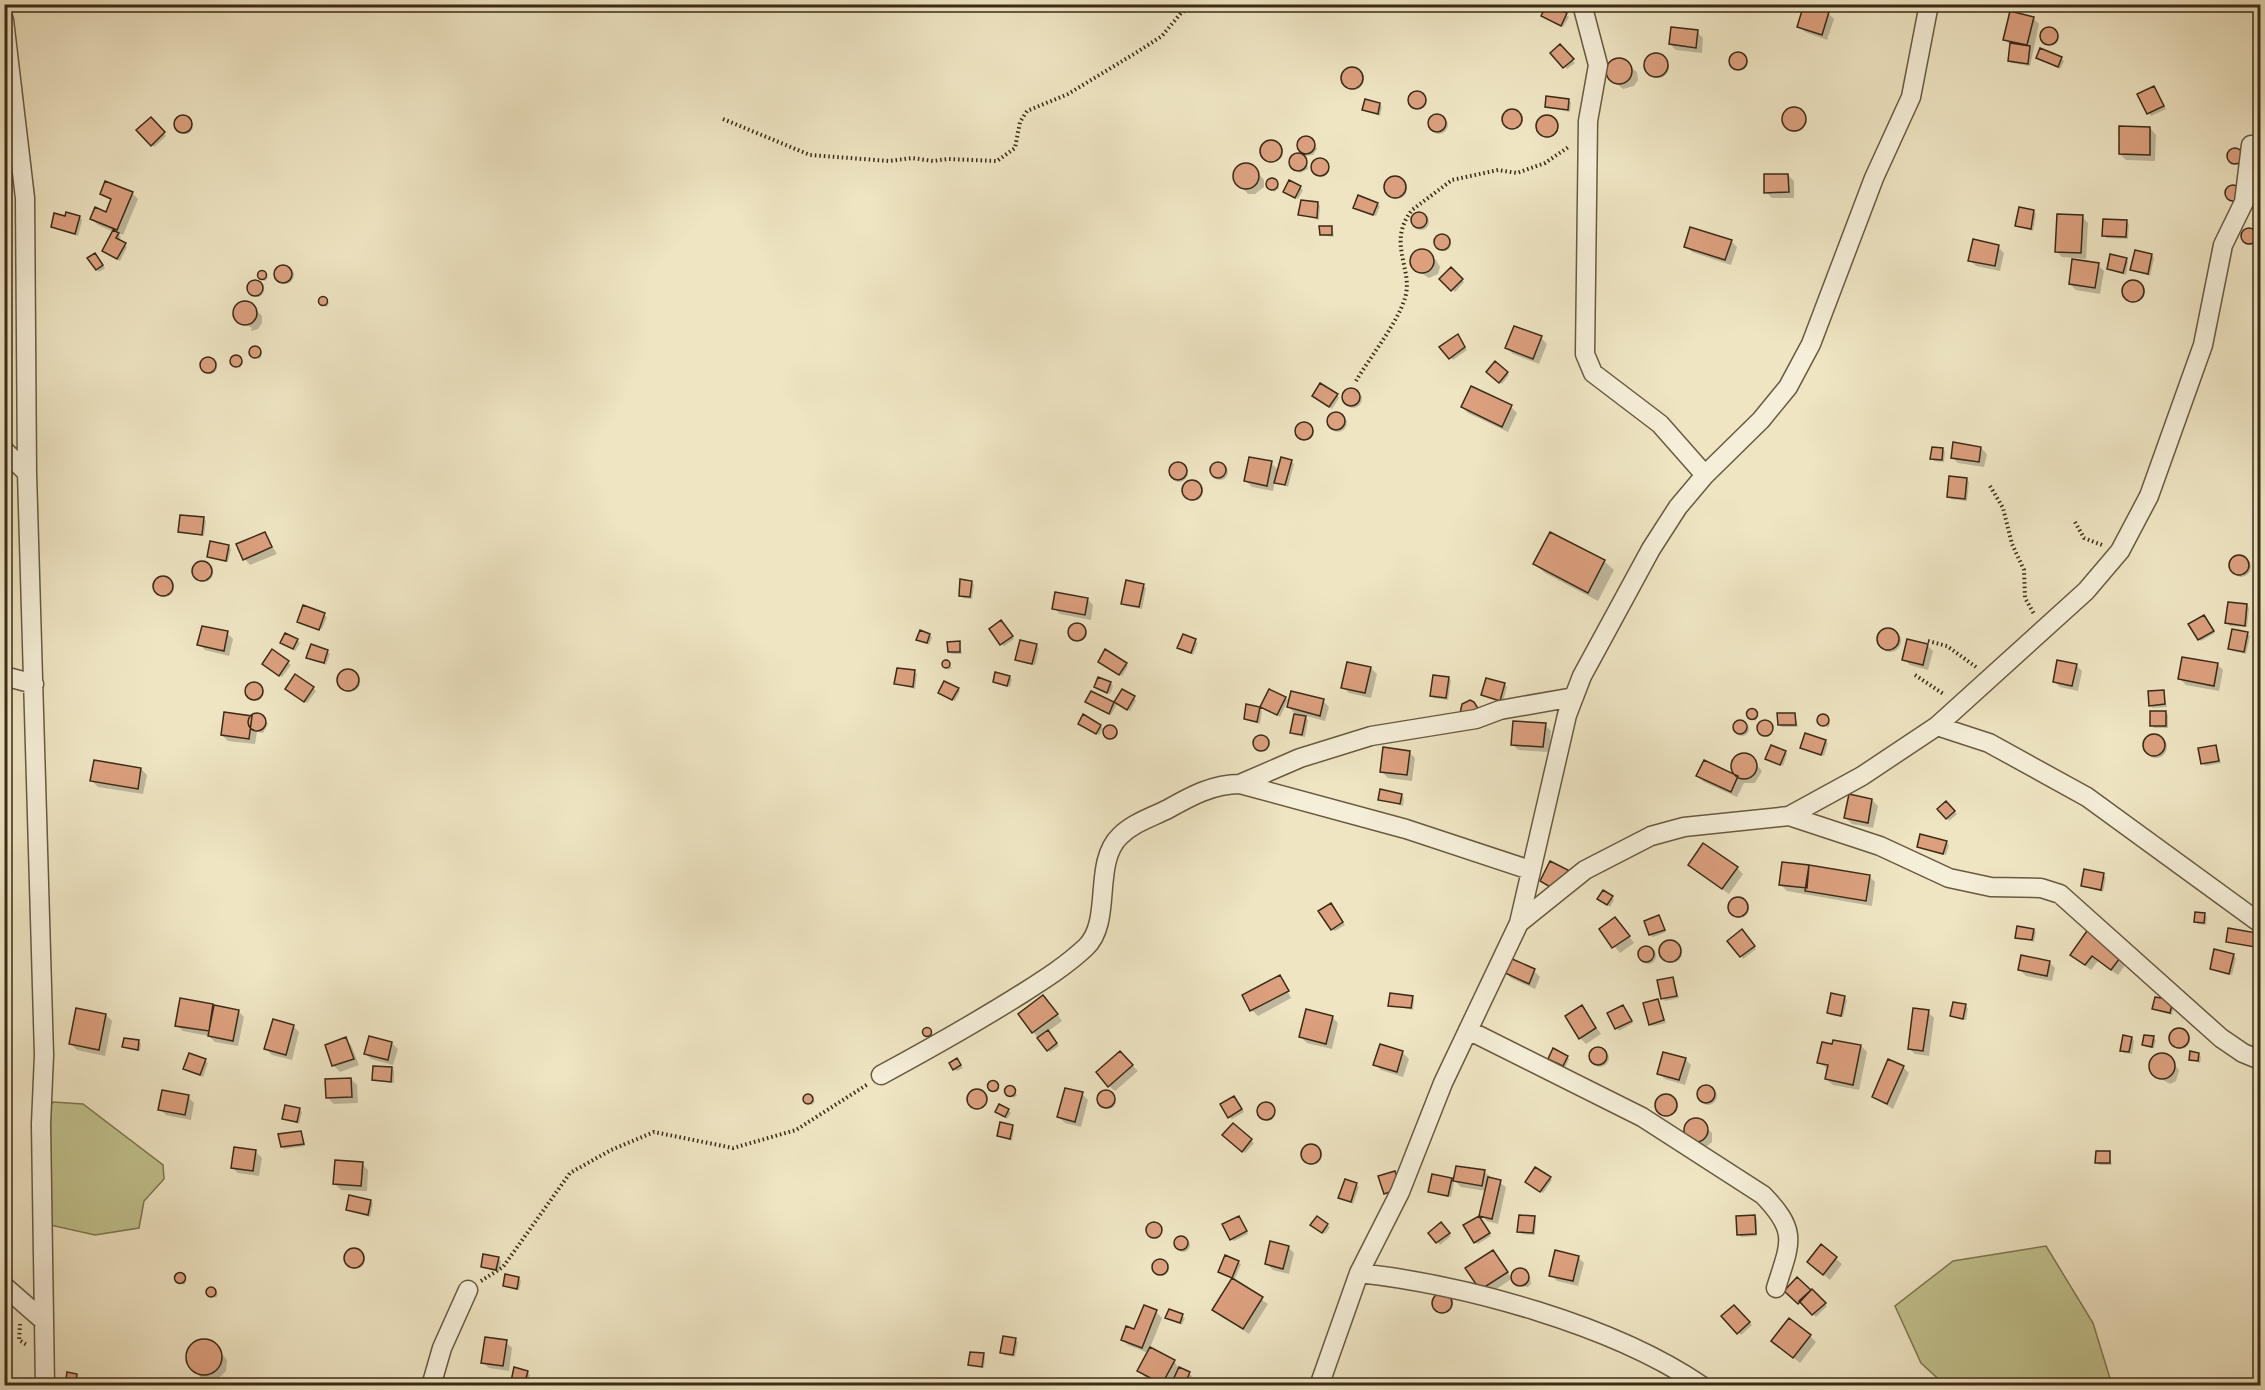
<svg xmlns="http://www.w3.org/2000/svg" width="2265" height="1390" font-family="'IM FELL French Canon',serif">
<rect width="100%" height="100%" fill="#efe5c3"/>
<filter id="stains"><feTurbulence type="fractalNoise" baseFrequency=".00333" numOctaves="4"/><feColorMatrix values="0 0 0 0 .2 0 0 0 0 .09 0 0 0 0 .02 0 0 0 .5 -.17"/></filter>
<radialGradient id="worn" r=".72"><stop offset=".6" stop-color="#630" stop-opacity="0"/><stop offset="1" stop-color="#630" stop-opacity=".3"/></radialGradient>
<path fill="#c1c28e" stroke="#7e7652" stroke-width="1.5" d="M53,1102L83,1104L163,1165L164,1179L144,1201L139,1228L95,1235L50,1225L44,1112Z
M2046,1246L2093,1323L2112,1385H1945L1921,1363L1895,1306L1953,1261Z"/>
<path fill="#0003" d="M1549,5L1569,17L1563,27L1543,15Z
M1828,13L1834,19L1827,40L1805,32L1799,26Z
M2033,18L2039,24L2030,66L2012,63L2009,60L2011,46L2005,39Z
M2043 37a8 8 0 1 1 16 0a8 8 0 1 1-16 0Z
M1697,32L1703,38L1702,53L1676,50L1670,44Z
M1560,46L1575,63L1567,69L1552,53Z
M1732 62a8 8 0 1 1 16 0a8 8 0 1 1-16 0Z
M1647 67a11 11 0 1 1 22 0a11 11 0 1 1-22 0Z
M2038,58H2061L2064,61L2060,69Z
M1620,59L1637,72L1638,80L1634,86L1623,89L1610,78L1608,67L1613,61Z
M1342 79a11 11 0 1 1 22 0a11 11 0 1 1-22 0Z
M2156,90L2166,109L2151,116L2139,95Z
M1411 101a8 8 0 1 1 16 0a8 8 0 1 1-16 0Z
M1568,100L1571,103L1570,112L1546,107Z
M1380,104L1382,107L1380,116L1364,110Z
M1784 121a11 11 0 1 1 22 0a11 11 0 1 1-22 0Z
M1505 120a9 9 0 1 1 18 0a9 9 0 1 1-18 0Z
M1430 125a9 9 0 1 1 18 0a9 9 0 1 1-18 0Z
M1538 128a10 10 0 1 1 20 0a10 10 0 1 1-20 0Z
M177 126a8 8 0 1 1 16 0a8 8 0 1 1-16 0Z
M151,119L166,136L154,147L139,131Z
M2150,128L2156,135L2155,161L2126,160L2120,154Z
M1306,137L1314,142L1317,149L1313,155L1305,156L1308,169L1300,173L1290,162L1293,156L1303,154L1298,142Z
M1263 152a10 10 0 1 1 20 0a10 10 0 1 1-20 0Z
M2236,149L2242,153V166L2229,159L2228,156Z
M1313 169a8 8 0 1 1 16 0a8 8 0 1 1-16 0Z
M1246,165L1253,167L1264,180V187L1255,194H1248L1236,181V170Z
M1788,175L1794,181V198H1772L1766,192Z
M1387 189a10 10 0 1 1 20 0a10 10 0 1 1-20 0Z
M1272,180L1279,188L1274,192L1267,184Z
M1300,187L1303,190L1298,199L1285,192Z
M2231,187H2238L2241,203L2231,200L2227,193Z
M132,193L138,199L123,235L116,232L121,237L119,241L127,247L120,261L104,251L114,232L98,225L92,219L107,213L112,201L102,194Z
M1318,203L1320,206L1319,220L1300,214Z
M1377,204L1380,206L1376,216L1355,207Z
M2034,212L2036,214L2033,231L2017,226Z
M1413 222a8 8 0 1 1 16 0a8 8 0 1 1-16 0Z
M80,217L82,220L78,236L52,227Z
M2082,217L2088,223L2086,259L2062,257L2056,251Z
M2126,222L2129,224L2128,239L2106,238L2104,235Z
M1332,227L1334,237L1321,235Z
M2242 237a8 8 0 1 1 16 0a8 8 0 1 1-16 0Z
M1437 244a7 7 0 1 1 14 0a7 7 0 1 1-14 0Z
M1731,241L1737,247L1731,265L1692,252L1686,246Z
M1998,247L2004,253L2000,271L1976,266L1970,260Z
M1423,251L1436,260L1440,267L1438,274L1429,278L1416,270L1412,261L1414,255Z
M2152,255L2154,258L2150,276L2131,269Z
M97,257L105,268L99,272L97,269Z
M2126,259L2128,262L2126,275L2108,269Z
M2098,265L2104,271L2100,294L2076,290L2070,284Z
M276 275a9 9 0 1 1 18 0a9 9 0 1 1-18 0Z
M1451,269L1464,282L1455,292L1441,279Z
M260,273L268,277L265,281L259,277Z
M2125 292a10 10 0 1 1 20 0a10 10 0 1 1-20 0Z
M250 290a7 7 0 1 1 14 0a7 7 0 1 1-14 0Z
M323,299L329,303L327,307L321,302Z
M240,304H250L262,316V323L258,329L251,331L252,328L236,319L235,308Z
M1458,336L1467,350L1453,360L1442,347Z
M1541,338L1547,344L1539,364L1513,354L1507,348Z
M253,348L262,353L260,359L252,355Z
M234,358L243,363L240,368L232,363Z
M203 367a7 7 0 1 1 14 0a7 7 0 1 1-14 0Z
M1496,363L1509,375L1502,384L1488,372Z
M1344 399a9 9 0 1 1 18 0a9 9 0 1 1-18 0Z
M1337,395L1339,398L1332,409L1316,398Z
M1462,407H1511L1517,413L1508,432L1468,413Z
M1329 423a9 9 0 1 1 18 0a9 9 0 1 1-18 0Z
M1298 432a8 8 0 1 1 16 0a8 8 0 1 1-16 0Z
M1981,448L1987,454L1984,467L1958,463L1952,457Z
M1943,449L1945,452L1944,462L1934,461L1932,459Z
M1291,461L1294,464L1288,487L1275,481L1273,491L1252,487L1246,481L1271,463L1279,471Z
M1212 472a8 8 0 1 1 16 0a8 8 0 1 1-16 0Z
M1170 473a9 9 0 1 1 18 0a9 9 0 1 1-18 0Z
M1966,479L1969,482L1967,501L1951,499L1949,497Z
M1185 492a9 9 0 1 1 18 0a9 9 0 1 1-18 0Z
M203,519L206,521L204,536L180,532Z
M265,534L277,554L250,565L245,559Z
M228,546L231,549L228,562L209,557Z
M2231 567a10 10 0 1 1 20 0a10 10 0 1 1-20 0Z
M1604,561L1614,570L1598,601L1545,573L1535,564Z
M195 573a9 9 0 1 1 18 0a9 9 0 1 1-18 0Z
M156 588a9 9 0 1 1 18 0a9 9 0 1 1-18 0Z
M971,582L974,585L972,599L963,598L960,595Z
M1143,585L1146,588L1142,609L1125,606L1123,603Z
M1087,599L1093,605L1091,620L1060,614L1054,608Z
M2247,605L2249,608L2247,627L2230,626L2227,623Z
M304,607L327,617L322,629L299,621Z
M2207,619L2215,633L2201,641L2199,639Z
M1071 633a8 8 0 1 1 16 0a8 8 0 1 1-16 0Z
M1003,625L1014,639L1004,646L1001,644Z
M1879 641a11 11 0 1 1 22 0a11 11 0 1 1-22 0Z
M227,633L233,639L229,656L205,650L199,644Z
M2247,634L2250,636L2246,654L2233,651L2230,649Z
M930,635L932,638L929,645L918,639Z
M297,640L300,643L295,651L282,643Z
M1195,641L1198,643L1193,655L1179,648Z
M959,643L962,654H952L949,652Z
M1927,645L1933,651L1928,670L1910,665L1904,659Z
M1036,646L1039,648L1035,665L1017,659Z
M272,651L291,665L282,677L266,666Z
M327,651L330,654L326,665L308,657Z
M944,663H948L952,668L948,670Z
M1102,664H1126L1128,666L1122,676Z
M2217,664L2223,670L2219,691L2186,685L2180,679Z
M2076,665L2082,671L2078,691L2060,687L2054,681Z
M1371,668L1377,674L1371,698L1349,693L1343,687Z
M340 682a10 10 0 1 1 20 0a10 10 0 1 1-20 0Z
M914,672L917,674L915,689L896,684Z
M1009,677L1012,679L1010,687L995,682Z
M1449,678L1451,681L1448,700L1434,698L1431,696Z
M1111,683L1113,686L1110,694L1095,687Z
M246 692a9 9 0 1 1 18 0a9 9 0 1 1-18 0Z
M1504,684L1507,687L1503,702L1483,695Z
M313,688L316,691L307,703L290,692Z
M958,689L960,691L955,701L940,693Z
M1123,691L1136,700L1130,711L1117,704L1111,715L1087,702L1092,693L1115,704Z
M2163,691L2167,707L2153,708L2150,705Z
M1285,698L1288,700L1280,717L1262,707Z
M1323,701L1329,707L1325,721L1303,715L1308,720L1305,737L1294,735L1292,732L1295,714L1289,707Z
M1260,709L1262,711L1260,724L1245,719Z
M1752,710L1759,716L1755,721L1749,712Z
M2166,713L2168,715V728H2154L2151,725Z
M254,715H259L268,724L263,733L257,732L255,744L228,741L222,735L252,717L254,719Z
M1795,715L1798,727H1782L1779,724Z
M1823,716L1830,723L1828,728L1819,718Z
M1735 729a7 7 0 1 1 14 0a7 7 0 1 1-14 0Z
M1759 730a7 7 0 1 1 14 0a7 7 0 1 1-14 0Z
M1545,725L1551,731L1549,752L1518,750L1512,744Z
M1083,726H1100L1103,728L1099,735Z
M1106 733a6 6 0 1 1 12 0a6 6 0 1 1-12 0Z
M2145 747a11 11 0 1 1 22 0a11 11 0 1 1-22 0Z
M1256 744a7 7 0 1 1 14 0a7 7 0 1 1-14 0Z
M1825,741L1828,743L1824,756L1802,747Z
M2215,746L2221,763L2205,766L2203,763Z
M1409,752L1415,758L1412,781L1388,778L1382,772Z
M1785,752L1787,754L1783,766L1767,759Z
M1749,755L1762,771L1755,783H1744L1737,797L1704,782L1698,776L1736,777L1732,764L1737,756Z
M141,769L147,775L143,794L98,787L92,781Z
M1402,795L1404,798L1403,806L1380,799Z
M1872,800L1878,806L1873,828L1852,824L1846,818Z
M1946,803L1957,814L1949,821L1939,809Z
M1946,842L1949,845L1946,855L1919,846Z
M1690,865L1737,868L1743,874L1729,894Z
M2103,875L2106,877L2103,892L2082,886Z
M1869,876L1875,882L1872,906L1787,891L1781,885Z
M1612,898L1614,900L1610,907L1602,901Z
M1731 909a9 9 0 1 1 18 0a9 9 0 1 1-18 0Z
M1333,908L1345,925L1335,931L1332,929Z
M2205,915L2207,917L2206,925L2198,924L2195,921Z
M1659,917L1666,932L1653,937L1650,935Z
M1621,925L1634,943L1620,953L1601,930Z
M2033,930L2036,932L2034,942L2017,937Z
M1744,934L1756,949L1743,959L1741,956Z
M2257,934L2259,937L2257,948L2227,941Z
M1662 953a10 10 0 1 1 20 0a10 10 0 1 1-20 0Z
M1640 956a8 8 0 1 1 16 0a8 8 0 1 1-16 0Z
M2071,955H2122L2128,961L2118,975L2098,961L2091,970Z
M2233,955L2236,958L2232,975L2211,968Z
M1510,960L1534,971L1540,977L1535,989L1511,978L1505,972Z
M2049,962L2055,968L2052,981L2026,976L2020,970Z
M1280,976L1285,981H1282L1291,998L1293,997L1258,1016L1252,1010Z
M1673,978L1679,998L1665,1001L1663,998Z
M1412,997L1414,1000L1413,1010L1390,1005Z
M1844,997L1847,1000L1843,1017L1831,1015L1829,1012Z
M181,1000L238,1011L244,1017L238,1046L215,1042L209,1036L183,1031L177,1025Z
M1658,1000L1666,1023L1653,1026L1650,1024Z
M1049,1003L1062,1021L1047,1032L1059,1046L1050,1052L1033,1032Z
M2174,1004L2172,1015L2153,1009Z
M1965,1006L1968,1008L1966,1020L1951,1016Z
M1582,1007L1601,1034L1586,1044L1580,1038Z
M1625,1009L1633,1023L1619,1031L1609,1013Z
M1928,1012L1934,1018L1929,1056L1915,1054L1909,1048Z
M106,1015L112,1021L105,1056L77,1050L71,1044Z
M1332,1017L1338,1023L1332,1049L1307,1043L1301,1037Z
M293,1026L299,1032L292,1060L272,1055L266,1049Z
M926,1030L933,1035L931,1038L925,1033Z
M2172 1040a9 9 0 1 1 18 0a9 9 0 1 1-18 0Z
M2132,1038L2134,1041L2132,1054L2124,1053L2121,1050Z
M2153,1038L2156,1040L2154,1048L2147,1047L2144,1044Z
M345,1039L351,1045L359,1065L340,1072L334,1066L326,1046Z
M139,1042L141,1044L140,1051L124,1047Z
M392,1043L398,1049L393,1065L371,1059L365,1053Z
M1381,1046L1403,1053L1409,1059L1403,1077L1381,1070L1375,1064Z
M1861,1046L1867,1052L1859,1090L1833,1085L1826,1079L1828,1069L1819,1063Z
M1591 1058a9 9 0 1 1 18 0a9 9 0 1 1-18 0Z
M1120,1053L1138,1071L1115,1091L1109,1086Z
M2198,1054L2201,1057L2200,1063L2190,1059Z
M2161,1055L2168,1057L2179,1070L2176,1081L2170,1084L2153,1074L2150,1067L2152,1060Z
M1567,1057L1569,1059L1565,1068L1550,1059Z
M1685,1059L1691,1065L1685,1085L1665,1079L1659,1073Z
M205,1061L208,1063L203,1077L185,1069Z
M959,1062L963,1068L957,1071L954,1069Z
M1903,1067L1909,1073L1893,1109L1873,1097Z
M392,1068L394,1071V1083L373,1080Z
M351,1079L357,1085L358,1103L334,1104L328,1098Z
M992,1082L1000,1088L997,1092L990,1086Z
M1010,1087L1017,1095L1014,1098L1006,1091Z
M1699 1096a9 9 0 1 1 18 0a9 9 0 1 1-18 0Z
M969 1100a9 9 0 1 1 18 0a9 9 0 1 1-18 0Z
M1100 1101a8 8 0 1 1 16 0a8 8 0 1 1-16 0Z
M1082,1094L1088,1100L1081,1127L1065,1123L1059,1117Z
M1658 1106a10 10 0 1 1 20 0a10 10 0 1 1-20 0Z
M808,1096L815,1101L812,1105L805,1100Z
M188,1097L194,1103L191,1120L166,1115L160,1109Z
M1236,1100L1244,1112L1232,1119L1229,1117Z
M1259 1113a8 8 0 1 1 16 0a8 8 0 1 1-16 0Z
M299,1109L302,1112L299,1124L284,1118Z
M1008,1110L1011,1113L1007,1119L997,1112Z
M1699,1120L1712,1133V1142L1705,1148L1688,1138L1685,1133V1129L1690,1121Z
M1233,1125L1254,1143L1245,1153L1224,1135Z
M1012,1126L1014,1129L1012,1141L999,1136Z
M301,1132L305,1146L284,1149L282,1147Z
M1302 1155a10 10 0 1 1 20 0a10 10 0 1 1-20 0Z
M235,1149L256,1152L262,1158L259,1176L238,1173L232,1167Z
M2109,1153L2112,1165H2099L2097,1162Z
M362,1164L368,1170L367,1191L341,1190L335,1184Z
M1484,1172L1506,1187L1498,1224L1487,1221L1481,1215L1486,1191L1461,1187L1455,1181Z
M1550,1178L1552,1180L1543,1193L1529,1184Z
M1451,1180L1454,1182L1451,1197L1430,1191Z
M1356,1185L1359,1187L1353,1204L1340,1197Z
M370,1201L373,1203L370,1217L347,1210Z
M1754,1216L1757,1219V1236L1741,1237L1739,1234Z
M1317,1218L1330,1227L1325,1234L1315,1227Z
M1480,1218L1491,1236L1478,1244L1475,1242Z
M1534,1218L1536,1220L1535,1235L1522,1234L1519,1231Z
M1241,1220L1248,1234L1234,1241L1231,1239Z
M1148 1232a7 7 0 1 1 14 0a7 7 0 1 1-14 0Z
M1443,1226L1451,1236L1440,1245L1430,1233Z
M1176 1245a7 7 0 1 1 14 0a7 7 0 1 1-14 0Z
M1821,1246L1842,1264L1830,1280L1814,1267Z
M1288,1247L1294,1253L1289,1274L1273,1270L1267,1264Z
M347 1260a9 9 0 1 1 18 0a9 9 0 1 1-18 0Z
M1492,1251L1511,1277L1520,1269L1530,1276L1531,1284L1528,1287L1519,1286L1513,1278L1487,1295L1481,1289Z
M1578,1257L1584,1263L1578,1286L1557,1281L1551,1275Z
M498,1259L501,1261L499,1272L483,1267Z
M1153 1268a8 8 0 1 1 16 0a8 8 0 1 1-16 0Z
M1238,1262L1241,1264L1234,1281L1268,1304L1249,1334L1214,1310L1234,1279L1220,1272Z
M178,1275L187,1280L184,1285L177,1279Z
M519,1279L521,1281L519,1290L504,1285Z
M1797,1279L1827,1306L1816,1317L1786,1291Z
M211,1289L218,1294L216,1298L208,1292Z
M1435 1304a9 9 0 1 1 18 0a9 9 0 1 1-18 0Z
M1734,1307L1752,1325L1741,1335L1724,1316Z
M1156,1312L1162,1318L1150,1348L1174,1361L1179,1369L1189,1374L1192,1376L1187,1386L1174,1379L1170,1386H1161L1145,1377L1139,1371L1148,1353L1128,1345L1122,1339Z
M1182,1316L1185,1318L1182,1325L1167,1317Z
M1810,1336L1816,1342L1800,1363L1773,1341Z
M1015,1340L1018,1342L1015,1357L1004,1355L1001,1352Z
M197,1342L214,1344L227,1360L226,1371L218,1379H202L189,1364V1349Z
M506,1342L512,1348L509,1371L489,1368L483,1362Z
M983,1355L985,1357L984,1368L969,1364Z
M527,1372L530,1375L527,1386H511Z
M76,1375L79,1378L78,1386H66Z"/>
<path fill="#dca07f" stroke="#3b2b16" stroke-width="1.5" d="M1547,4L1567,13L1561,26L1541,16Z
M1804,4L1829,12L1822,35L1797,27Z
M2010,11L2034,17L2027,45L2003,40Z
M2259,22H2260V40L2256,39Z
M1671,27L1698,30L1696,48L1669,44Z
M2040 36a9 9 0 1 1 18 0a9 9 0 1 1-18 0Z
M2010,43L2030,46L2028,64L2008,61Z
M1560,44L1574,59L1563,68L1550,53Z
M2040,48L2062,57L2058,67L2036,58Z
M1729 61a9 9 0 1 1 18 0a9 9 0 1 1-18 0Z
M1644 65a12 12 0 1 1 24 0a12 12 0 1 1-24 0Z
M1606 71a13 13 0 1 1 26 0a13 13 0 1 1-26 0Z
M1341 78a11 11 0 1 1 22 0a11 11 0 1 1-22 0Z
M2154,86L2164,106L2147,114L2137,94Z
M1408 100a9 9 0 1 1 18 0a9 9 0 1 1-18 0Z
M1546,96L1569,99L1568,110L1545,107Z
M1365,99L1380,103L1378,114L1362,110Z
M1782 119a12 12 0 1 1 24 0a12 12 0 1 1-24 0Z
M1502 119a10 10 0 1 1 20 0a10 10 0 1 1-20 0Z
M1428 123a9 9 0 1 1 18 0a9 9 0 1 1-18 0Z
M1536 126a11 11 0 1 1 22 0a11 11 0 1 1-22 0Z
M174 124a9 9 0 1 1 18 0a9 9 0 1 1-18 0Z
M151,117L165,132L151,146L136,130Z
M2119,126L2150,127V155L2119,154Z
M1297 145a9 9 0 1 1 18 0a9 9 0 1 1-18 0Z
M1260 151a11 11 0 1 1 22 0a11 11 0 1 1-22 0Z
M2227 156a8 8 0 1 1 16 0a8 8 0 1 1-16 0Z
M1289 162a9 9 0 1 1 18 0a9 9 0 1 1-18 0Z
M1311 167a9 9 0 1 1 18 0a9 9 0 1 1-18 0Z
M1233 176a13 13 0 1 1 26 0a13 13 0 1 1-26 0Z
M1764,174H1788L1789,192L1764,193Z
M1384 187a11 11 0 1 1 22 0a11 11 0 1 1-22 0Z
M1266 184a6 6 0 1 1 12 0a6 6 0 1 1-12 0Z
M1289,180L1301,186L1295,198L1283,192Z
M105,181L133,192L117,230L90,219L95,207L106,212L111,199L100,194Z
M2225 193a8 8 0 1 1 16 0a8 8 0 1 1-16 0Z
M1358,195L1378,203L1373,215L1353,208Z
M1301,200L1318,202L1317,218L1298,215Z
M2019,207L2034,210L2031,229L2015,226Z
M1411 220a8 8 0 1 1 16 0a8 8 0 1 1-16 0Z
M66,212L80,216L75,234L51,227L54,213L65,216Z
M2057,214L2083,215L2081,253L2055,252Z
M2103,219L2127,220L2126,237L2102,236Z
M1319,226H1332V235H1320Z
M1690,227L1732,240L1725,260L1684,247Z
M2241 236a8 8 0 1 1 16 0a8 8 0 1 1-16 0Z
M113,230L119,233L116,238L126,243L117,259L102,251Z
M1434 242a8 8 0 1 1 16 0a8 8 0 1 1-16 0Z
M1973,239L1999,245L1995,266L1968,261Z
M1410 261a12 12 0 1 1 24 0a12 12 0 1 1-24 0Z
M2135,250L2152,254L2148,274L2130,270Z
M95,253L103,265L96,270L87,258Z
M2110,254L2127,258L2123,273L2107,269Z
M2072,259L2099,263L2095,288L2069,284Z
M274 274a9 9 0 1 1 18 0a9 9 0 1 1-18 0Z
M1451,267L1463,279L1451,291L1439,279Z
M257.5 275a4.5 4.5 0 1 1 9 0a4.5 4.5 0 1 1-9 0Z
M2122 291a11 11 0 1 1 22 0a11 11 0 1 1-22 0Z
M247 288a8 8 0 1 1 16 0a8 8 0 1 1-16 0Z
M318.5 301a4.5 4.5 0 1 1 9 0a4.5 4.5 0 1 1-9 0Z
M233 313a12 12 0 1 1 24 0a12 12 0 1 1-24 0Z
M1514,326L1542,336L1533,359L1505,348Z
M1458,334L1465,347L1449,359L1439,347Z
M249 352a6 6 0 1 1 12 0a6 6 0 1 1-12 0Z
M230 361a6 6 0 1 1 12 0a6 6 0 1 1-12 0Z
M200 365a8 8 0 1 1 16 0a8 8 0 1 1-16 0Z
M1495,361L1508,372L1499,383L1486,372Z
M1320,383L1338,394L1329,407L1312,396Z
M1471,386L1512,405L1502,427L1461,407Z
M1342 397a9 9 0 1 1 18 0a9 9 0 1 1-18 0Z
M1327 421a9 9 0 1 1 18 0a9 9 0 1 1-18 0Z
M1295 431a9 9 0 1 1 18 0a9 9 0 1 1-18 0Z
M1953,442L1981,447L1979,462L1951,458Z
M1932,447L1943,448L1942,460L1930,459Z
M1249,457L1272,461L1267,486L1244,481Z
M1281,457L1292,460L1285,485L1274,483Z
M1169 471a9 9 0 1 1 18 0a9 9 0 1 1-18 0Z
M1210 470a8 8 0 1 1 16 0a8 8 0 1 1-16 0Z
M1949,476L1967,478L1965,499L1947,497Z
M1182 490a10 10 0 1 1 20 0a10 10 0 1 1-20 0Z
M180,515L204,517L202,535L178,532Z
M265,532L272,547L243,560L236,544Z
M1550,532L1605,560L1588,593L1533,564Z
M210,541L229,545L226,561L207,557Z
M2229 565a10 10 0 1 1 20 0a10 10 0 1 1-20 0Z
M192 571a10 10 0 1 1 20 0a10 10 0 1 1-20 0Z
M153 586a10 10 0 1 1 20 0a10 10 0 1 1-20 0Z
M960,579L972,581L970,597L959,596Z
M1126,580L1144,584L1139,607L1121,604Z
M1055,592L1088,598L1085,615L1052,609Z
M2228,602L2247,604L2245,626L2225,623Z
M303,605L325,613L319,630L297,622Z
M2204,615L2214,631L2198,640L2188,624Z
M1001,620L1013,636L1000,645L989,629Z
M1068 632a9 9 0 1 1 18 0a9 9 0 1 1-18 0Z
M202,626L228,631L224,651L197,645Z
M1877 639a11 11 0 1 1 22 0a11 11 0 1 1-22 0Z
M2232,629L2248,632L2244,652L2228,649Z
M920,630L930,634L927,643L916,640Z
M285,633L298,639L293,649L280,643Z
M1183,634L1196,639L1191,653L1177,648Z
M1907,639L1928,644L1923,665L1902,660Z
M1020,640L1037,644L1032,664L1015,660Z
M960,641V652H948L947,642Z
M311,644L328,650L324,663L306,658Z
M272,649L289,661L279,676L262,664Z
M1105,649L1127,663L1119,675L1098,662Z
M2182,657L2218,663L2214,686L2178,679Z
M942 664a4 4 0 1 1 8 0a4 4 0 1 1-8 0Z
M2057,660L2077,664L2072,686L2053,682Z
M1347,662L1371,667L1365,693L1341,688Z
M897,668L915,670L913,687L894,684Z
M337 680a11 11 0 1 1 22 0a11 11 0 1 1-22 0Z
M995,672L1010,676L1007,686L993,682Z
M295,674L314,687L304,702L285,689Z
M1433,675L1449,677L1446,698L1430,696Z
M1098,677L1111,682L1107,693L1094,687Z
M1486,678L1505,683L1500,701L1481,695Z
M944,681L959,688L952,700L938,693Z
M245 691a9 9 0 1 1 18 0a9 9 0 1 1-18 0Z
M1122,689L1135,696L1127,710L1114,702Z
M1269,689L1286,697L1277,715L1260,707Z
M2164,690L2165,704L2149,706L2148,691Z
M1091,691L1114,702L1109,714L1085,702Z
M1291,691L1324,699L1320,716L1287,707Z
M1470,700L1474,702L1479,710L1460,713L1462,704Z
M1246,704L1260,707L1257,722L1244,719Z
M1746.5 714a5.5 5.5 0 1 1 11 0a5.5 5.5 0 1 1-11 0Z
M2150,711H2166V726H2150Z
M224,712L252,716L249,739L221,735Z
M248 722a9 9 0 1 1 18 0a9 9 0 1 1-18 0Z
M1777,713H1795L1796,725H1778Z
M1817 720a6 6 0 1 1 12 0a6 6 0 1 1-12 0Z
M1083,714L1101,725L1096,734L1078,724Z
M1294,714L1306,716L1302,735L1290,733Z
M1733 727a7 7 0 1 1 14 0a7 7 0 1 1-14 0Z
M1757 728a8 8 0 1 1 16 0a8 8 0 1 1-16 0Z
M1513,721L1546,723L1543,747L1511,745Z
M1103 732a7 7 0 1 1 14 0a7 7 0 1 1-14 0Z
M1805,733L1826,740L1821,755L1800,748Z
M2143 745a11 11 0 1 1 22 0a11 11 0 1 1-22 0Z
M1253 743a8 8 0 1 1 16 0a8 8 0 1 1-16 0Z
M1771,745L1786,751L1780,765L1765,759Z
M2216,745L2219,761L2201,764L2198,748Z
M1383,747L1410,751L1407,775L1380,772Z
M1731 766a13 13 0 1 1 26 0a13 13 0 1 1-26 0Z
M94,760L141,768L138,789L90,781Z
M1704,760L1738,776L1731,792L1696,776Z
M1380,789L1402,794L1400,804L1378,800Z
M1849,794L1872,799L1868,823L1844,818Z
M1946,801L1955,811L1946,819L1937,809Z
M1920,834L1947,841L1943,854L1917,847Z
M1703,843L1738,867L1722,889L1688,865Z
M1550,861L1568,870L1557,891L1540,881Z
M1782,862L1809,865L1807,888L1779,885Z
M1809,865L1870,875L1866,901L1805,891Z
M2084,869L2104,873L2101,890L2081,886Z
M1603,890L1613,896L1607,905L1597,899Z
M1728 907a10 10 0 1 1 20 0a10 10 0 1 1-20 0Z
M1331,903L1343,922L1331,930L1318,911Z
M2195,912L2205,913L2204,923L2194,922Z
M1659,915L1665,930L1649,935L1644,921Z
M1615,917L1630,936L1612,948L1599,929Z
M2017,926L2034,929L2032,940L2015,938Z
M2089,928L2123,954L2111,970L2092,956L2085,965L2070,955Z
M2228,928L2257,933L2255,947L2226,942Z
M1742,929L1755,946L1740,957L1727,941Z
M1659 951a11 11 0 1 1 22 0a11 11 0 1 1-22 0Z
M1638 954a8 8 0 1 1 16 0a8 8 0 1 1-16 0Z
M2214,949L2234,954L2229,974L2210,969Z
M2021,955L2050,961L2047,976L2018,970Z
M1510,958L1535,969L1529,984L1503,972Z
M1280,975L1289,991L1250,1011L1242,995Z
M1673,977L1677,996L1661,999L1657,980Z
M1390,993L1413,996L1411,1008L1388,1006Z
M1831,993L1845,996L1841,1016L1827,1013Z
M1043,995L1058,1014L1032,1033L1018,1014Z
M2155,997L2173,1000L2170,1013L2152,1009Z
M180,998L213,1004L209,1031L175,1026Z
M1658,999L1664,1020L1649,1025L1643,1003Z
M1953,1002L1966,1004L1963,1019L1950,1016Z
M214,1005L239,1010L233,1041L208,1036Z
M1582,1005L1596,1028L1579,1039L1565,1016Z
M1623,1005L1632,1021L1615,1029L1607,1013Z
M76,1008L106,1014L99,1050L69,1044Z
M1913,1008L1929,1010L1923,1051L1908,1049Z
M1306,1009L1333,1016L1326,1044L1299,1037Z
M273,1019L294,1025L286,1055L264,1049Z
M922.5 1032a4.5 4.5 0 1 1 9 0a4.5 4.5 0 1 1-9 0Z
M2169 1038a10 10 0 1 1 20 0a10 10 0 1 1-20 0Z
M1048,1030L1057,1043L1047,1051L1037,1038Z
M2123,1035L2132,1037L2129,1052L2120,1051Z
M2144,1035L2154,1036L2152,1047L2142,1045Z
M369,1036L392,1042L388,1060L364,1054Z
M346,1037L354,1059L332,1066L325,1045Z
M124,1038L139,1040L138,1050L122,1047Z
M1833,1040L1861,1045L1853,1085L1825,1079L1828,1065L1817,1063L1822,1042L1832,1044Z
M1380,1044L1403,1051L1397,1072L1373,1065Z
M1589 1056a9 9 0 1 1 18 0a9 9 0 1 1-18 0Z
M1553,1048L1568,1056L1563,1066L1548,1059Z
M1120,1051L1133,1065L1108,1087L1096,1072Z
M2190,1051L2199,1053L2198,1061L2189,1060Z
M1663,1052L1686,1058L1679,1080L1657,1074Z
M189,1053L206,1059L200,1075L183,1069Z
M2149 1066a13 13 0 1 1 26 0a13 13 0 1 1-26 0Z
M957,1058L961,1065L953,1070L949,1063Z
M1888,1059L1904,1066L1887,1104L1872,1097Z
M373,1066L392,1067L391,1082L372,1080Z
M351,1078L352,1097L326,1098L325,1079Z
M987.5 1086a5.5 5.5 0 1 1 11 0a5.5 5.5 0 1 1-11 0Z
M1697 1094a9 9 0 1 1 18 0a9 9 0 1 1-18 0Z
M1004.5 1091a5.5 5.5 0 1 1 11 0a5.5 5.5 0 1 1-11 0Z
M1065,1088L1083,1092L1075,1122L1057,1117Z
M967 1099a10 10 0 1 1 20 0a10 10 0 1 1-20 0Z
M162,1090L189,1095L185,1115L158,1110Z
M1097 1099a9 9 0 1 1 18 0a9 9 0 1 1-18 0Z
M803 1099a5 5 0 1 1 10 0a5 5 0 1 1-10 0Z
M1655 1105a11 11 0 1 1 22 0a11 11 0 1 1-22 0Z
M1234,1096L1242,1109L1228,1118L1220,1104Z
M2260,1099V1110L2255,1105Z
M1257 1111a9 9 0 1 1 18 0a9 9 0 1 1-18 0Z
M999,1104L1009,1109L1005,1117L995,1112Z
M285,1105L300,1108L297,1122L282,1119Z
M1684 1130a12 12 0 1 1 24 0a12 12 0 1 1-24 0Z
M1000,1122L1013,1125L1010,1139L997,1136Z
M1233,1123L1252,1139L1242,1152L1222,1135Z
M301,1131L304,1144L281,1147L278,1134Z
M1301 1154a10 10 0 1 1 20 0a10 10 0 1 1-20 0Z
M234,1147L256,1150L253,1171L231,1168Z
M2096,1151H2110V1163H2095Z
M335,1160L363,1162L361,1186L333,1184Z
M1456,1166L1485,1170L1482,1186L1453,1181Z
M1535,1167L1551,1177L1540,1192L1525,1182Z
M1395,1171L1401,1188L1384,1194L1378,1176Z
M1432,1174L1452,1178L1448,1196L1428,1192Z
M1488,1177L1501,1180L1492,1219L1479,1216Z
M1345,1179L1357,1183L1351,1202L1338,1198Z
M349,1195L371,1200L368,1215L346,1210Z
M1519,1215L1535,1216L1533,1233L1517,1232Z
M1755,1215L1756,1234L1737,1235L1736,1216Z
M1239,1216L1247,1231L1230,1240L1222,1224Z
M1317,1216L1328,1224L1322,1233L1310,1225Z
M1479,1216L1490,1233L1474,1243L1463,1225Z
M1441,1222L1450,1233L1436,1243L1428,1233Z
M1146 1230a8 8 0 1 1 16 0a8 8 0 1 1-16 0Z
M1174 1243a7 7 0 1 1 14 0a7 7 0 1 1-14 0Z
M1270,1241L1289,1246L1283,1269L1265,1264Z
M1821,1244L1837,1257L1823,1275L1807,1262Z
M344 1258a10 10 0 1 1 20 0a10 10 0 1 1-20 0Z
M1493,1250L1508,1272L1480,1290L1465,1268Z
M1555,1250L1579,1256L1573,1281L1549,1276Z
M483,1254L499,1257L496,1270L481,1267Z
M1225,1255L1239,1261L1232,1278L1218,1272Z
M1152 1267a8 8 0 1 1 16 0a8 8 0 1 1-16 0Z
M1511 1277a9 9 0 1 1 18 0a9 9 0 1 1-18 0Z
M174.5 1278a5.5 5.5 0 1 1 11 0a5.5 5.5 0 1 1-11 0Z
M505,1274L519,1277L517,1289L503,1286Z
M1797,1277L1811,1290L1798,1304L1784,1291Z
M1232,1278L1263,1297L1243,1329L1212,1310Z
M206 1292a5 5 0 1 1 10 0a5 5 0 1 1-10 0Z
M1812,1289L1826,1303L1812,1315L1799,1301Z
M1432 1303a10 10 0 1 1 20 0a10 10 0 1 1-20 0Z
M1144,1305L1157,1310L1142,1348L1121,1340L1126,1326L1134,1329Z
M1734,1305L1750,1322L1737,1334L1721,1316Z
M1169,1309L1183,1314L1180,1323L1165,1318Z
M1789,1318L1811,1335L1793,1358L1771,1341Z
M1003,1336L1016,1338L1013,1355L1000,1353Z
M485,1337L507,1340L503,1366L481,1363Z
M186 1357a18 18 0 1 1 36 0a18 18 0 1 1-36 0Z
M1150,1347L1175,1360L1162,1384L1137,1371Z
M970,1352L984,1353L982,1367L968,1365Z
M514,1367L528,1371L524,1386H510Z
M1179,1367L1190,1372L1184,1386L1173,1380Z
M67,1372L77,1374L75,1386H65Z
M535,1380L547,1382L546,1386H535Z
M166,1381L174,1386H156L159,1383Z"/>
<g fill="none" stroke-linecap="round" stroke-linejoin="round">
<defs>
<path id="minor" d="M1582,4L1598,65L1588,121L1585,354L1593,373L1660,424L1705,475
M4,20L25,198L27,473L44,1055L41,1124L45,1386
M4,450L27,473
M4,676L34,684
M1937,726L1989,743L2087,797L2260,923
M1240,784L1300,758L1371,736L1476,719L1500,710L1574,697
M1789,816L1862,776L1937,726L2086,591L2120,551L2149,496L2203,345L2223,245L2244,202L2251,145
M1519,923L1585,870L1651,836L1684,827L1789,816L1880,846L1949,878L1991,887L2041,888L2060,894L2221,1038L2243,1053L2260,1060
M1468,1030L1642,1117L1763,1195C1799,1232 1790,1243 1776,1288
M881,1075C929,1049 977,1022 1023,993C1045,979 1067,965 1086,947C1113,921 1092,863 1120,836C1133,823 1152,817 1168,809C1191,796 1213,784 1240,784L1406,829L1530,870
M1359,1273C1466,1285 1613,1325 1702,1386
M4,1286L44,1321
M431,1386L442,1348L468,1290
M1319,1386L1359,1273L1400,1192L1443,1083L1519,923L1567,715L1582,676L1651,549L1678,507L1705,475L1761,420L1788,387L1811,344L1874,178L1911,97L1929,4"/>
</defs>
<use href="#minor" stroke="#685a41" stroke-width="21"/>
<path stroke="#3b2b16" stroke-width="4" stroke-dasharray="1.5 3" stroke-linecap="butt" d="M723,119L810,155L889,161L912,158L933,161L948,159L997,161L1015,148L1020,122L1027,111L1068,94L1134,54L1162,36L1181,13L1195,4
M1356,381C1370,357 1397,324 1405,298C1414,269 1386,243 1412,210L1452,180L1498,170L1517,173L1545,163L1570,146
M1990,486L2003,508L2012,544L2024,570L2025,598L2034,614
M2075,522L2084,538L2102,545
M1928,641L1947,646L1976,667
M1915,675L1945,695
M481,1281L503,1267L570,1173L611,1150L654,1132L733,1148L796,1130L868,1084
M20,1324L19,1340L27,1345"/>
<use href="#minor" stroke="#f5eed8" stroke-width="18"/>
</g>
<rect width="2265" height="1390" fill="none" stroke="#efe5c3" stroke-width="24"/>
<rect x="6" y="6" width="2253" height="1378" fill="none" stroke="#3b2b16" stroke-width="3"/>
<rect x="12" y="12" width="2241" height="1366" fill="none" stroke="#3b2b16" stroke-width="1.5"/>
<rect width="100%" height="100%" filter="url(#stains)"/>
<rect width="100%" height="100%" fill="url(#worn)"/>
</svg>
